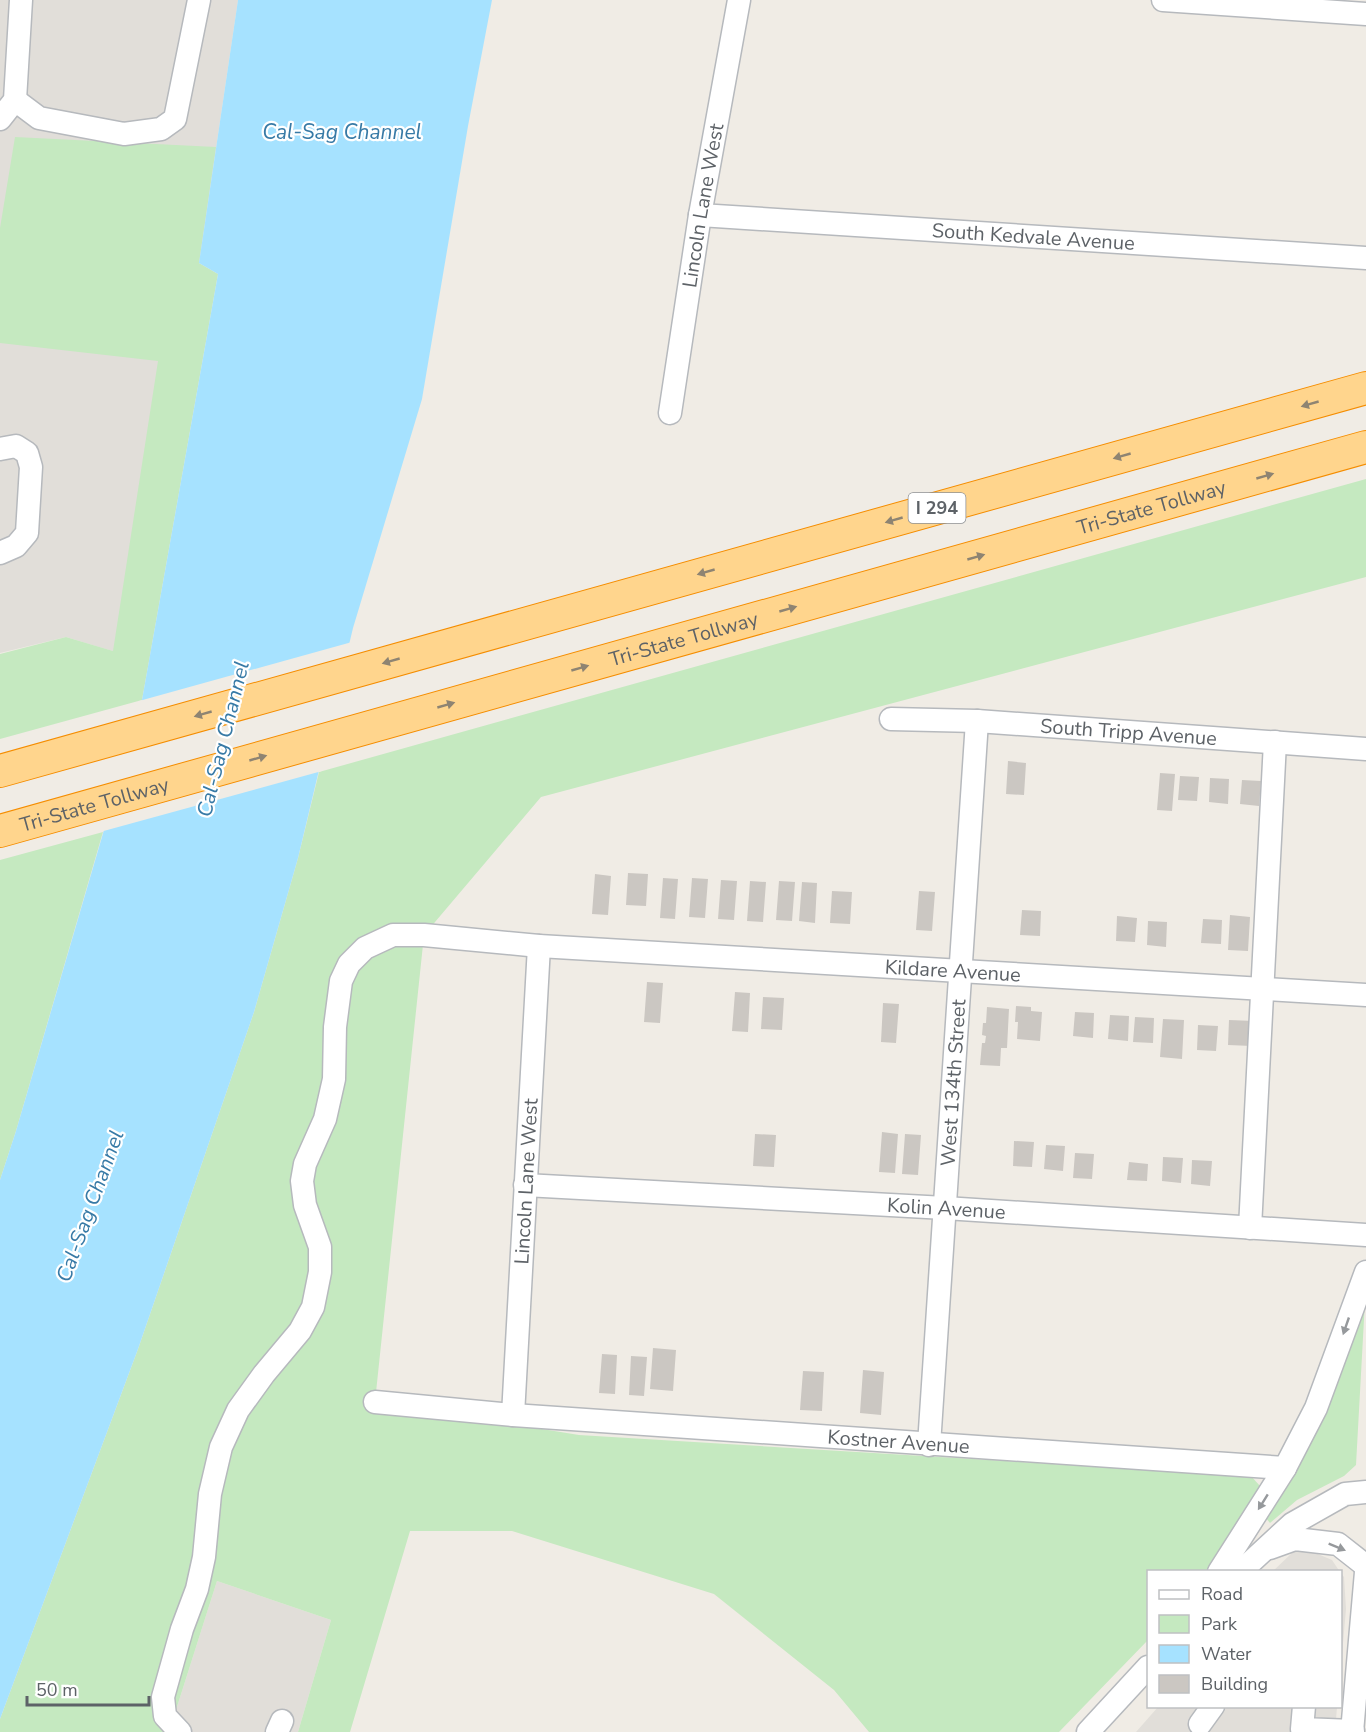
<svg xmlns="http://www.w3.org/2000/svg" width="1366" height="1732" font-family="'Nunito Sans',sans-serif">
<rect width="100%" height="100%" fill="#f0ece5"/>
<path fill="#e1ded9" d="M0,0H238L199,263L149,662L66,637L0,653Z
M1293,1552H1313L1332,1560L1340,1572H1272Z
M1340,1572L1344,1577L1346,1609L1341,1666Z
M217,1581L331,1620L298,1732H169Z
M1158,1707H1337L1335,1732H1136Z"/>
<path fill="#c5e9c0" d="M15,137L216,147L199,263L218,274L142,700L0,739V654L66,637L113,651L158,361L0,343V228Z
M1366,479V577L541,797L424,935L375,1402L579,1435L1251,1476L1260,1486L1259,1496L1206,1571L1148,1572V1640L1059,1732H869L834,1690L714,1594L512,1531H410L350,1732H298L331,1620L217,1581L169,1732H0V1719L138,1349L254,1012L298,858L319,772Z
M103,832L16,1131L0,1180V860Z
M1365,1301L1356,1465L1344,1476L1297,1500L1270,1523L1265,1517Z"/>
<path fill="#a6e2ff" d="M238,0H492L468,126L422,399L353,628L298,858L254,1012L138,1349L0,1719V1180L16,1131L142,700L218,274L199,263Z"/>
<path fill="#f0ece5" d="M352,642L322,771L100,832L139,701Z"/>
<path fill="#cbc7c2" d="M1008,761L1026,763L1024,795L1006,794Z
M1160,773L1175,774L1172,811L1157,810Z
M1180,776L1199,777L1197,801L1178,800Z
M1210,778L1229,779L1228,804L1209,802Z
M1242,780L1261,781L1259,806L1240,804Z
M628,873L648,874L646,906L626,905Z
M595,874L611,876L608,915L592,914Z
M663,878L678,879L675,919L660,918Z
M692,878L708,879L705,918L689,917Z
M721,880L737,881L734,920L718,919Z
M750,881L766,882L763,922L747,921Z
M779,881L795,882L792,921L776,920Z
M802,882L817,883L815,923L799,921Z
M832,891L852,892L850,924L830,923Z
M919,891L935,892L932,931L916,930Z
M1022,910L1041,911L1040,936L1020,935Z
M1230,915L1250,917L1248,951L1228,950Z
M1117,916L1137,918L1135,942L1116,941Z
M1203,919L1222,920L1221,944L1201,943Z
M1148,921L1167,922L1166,947L1147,945Z
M647,982L663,983L660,1023L644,1022Z
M735,992L750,993L748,1032L732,1031Z
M763,997L784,998L782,1030L761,1029Z
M883,1003L899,1004L896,1043L881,1042Z
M1016,1006L1031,1007V1011L1042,1012L1040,1041L1017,1039L1018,1022H1015Z
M987,1007L1009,1009L1007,1048H1001L1000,1066L980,1065L982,1043H985L986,1036L982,1035L983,1023H986Z
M1075,1012L1094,1013L1093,1038L1073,1036Z
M1110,1015L1129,1016L1128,1041L1108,1039Z
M1135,1017L1154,1018L1153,1043L1133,1042Z
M1163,1019L1184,1020L1182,1059L1160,1057Z
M1229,1020L1254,1021L1252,1046L1228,1045Z
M1198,1025L1218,1026L1216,1051L1197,1050Z
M882,1132L898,1134L895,1173L879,1172Z
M755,1134L776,1135L774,1167L753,1166Z
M905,1134L921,1135L918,1175L902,1174Z
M1014,1141L1034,1142L1032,1167L1013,1166Z
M1046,1145L1065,1146L1063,1171L1044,1169Z
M1075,1153L1094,1154L1092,1179L1073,1178Z
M1163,1157L1183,1158L1181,1183L1162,1181Z
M1192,1160L1212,1161L1210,1186L1191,1184Z
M1129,1162L1148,1164L1147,1181L1127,1180Z
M653,1348L676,1350L673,1391L650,1389Z
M602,1354L617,1355L615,1394L599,1393Z
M631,1356L647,1357L644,1396L629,1395Z
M863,1370L884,1372L881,1415L860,1413Z
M803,1371L824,1372L822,1411L800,1410Z"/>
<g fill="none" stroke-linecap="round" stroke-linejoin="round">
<defs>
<g id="minor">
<path d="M1163,0L1366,14"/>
<path d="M15,100L39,118L124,134L161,129L175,119L199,0"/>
<path d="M0,119L15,100L21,0"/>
<path id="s1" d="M700,215L1366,258"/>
<path id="s2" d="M670,413L700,215L739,0"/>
<path d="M0,449L16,446L27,453L31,467L27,533L16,546L0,553"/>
<path id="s3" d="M891,719L977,721L1366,749"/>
<path id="s4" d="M525,1185L945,1208L1366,1235"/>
<path d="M1250,1228L1275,742"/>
<path id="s5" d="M375,1402L513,1415L1285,1468"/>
<path id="s6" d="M513,1415L539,946"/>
<path id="s7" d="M929,1445L977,721"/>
<path d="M1270,1548L1295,1539L1338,1544L1366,1566"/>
<path d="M1219,1572L1285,1468L1316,1408L1366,1272"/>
<path d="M1240,1572L1292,1524L1345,1494L1366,1492"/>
<path d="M1304,1706L1302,1729L1353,1731"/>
<path d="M1200,1724L1213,1706"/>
<path id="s8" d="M180,1732L165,1716L163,1697L182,1629L197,1589L204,1557L210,1494L221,1447L238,1410L264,1374L300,1331L313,1307L320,1272V1247L305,1205L302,1181L305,1164L325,1119L334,1079L335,1027L341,981L349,964L365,948L393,935H424L539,946L1366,995"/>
<path d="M277,1732L282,1721"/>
<path d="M1088,1732L1148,1667"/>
<path d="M1352,1732L1366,1572"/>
</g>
<g id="highway">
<path d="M0,771L1366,388"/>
<path id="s9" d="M0,831L1366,447"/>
</g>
</defs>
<use href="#minor" stroke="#b6b9bd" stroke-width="25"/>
<use href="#highway" stroke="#f58d00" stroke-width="34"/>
<use href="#minor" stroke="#fff" stroke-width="22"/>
<use href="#highway" stroke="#ffd58d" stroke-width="32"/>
</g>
<defs><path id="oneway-solid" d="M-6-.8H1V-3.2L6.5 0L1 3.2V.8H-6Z" transform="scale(1.5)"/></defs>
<g fill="#8e8472">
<use href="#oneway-solid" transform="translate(1310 404) rotate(164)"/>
<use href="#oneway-solid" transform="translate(1122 456) rotate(164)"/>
<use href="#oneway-solid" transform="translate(1265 476) rotate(-16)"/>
<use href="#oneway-solid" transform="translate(894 520) rotate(164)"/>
<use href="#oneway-solid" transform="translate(976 557) rotate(-16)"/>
<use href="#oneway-solid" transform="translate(706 572) rotate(164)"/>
<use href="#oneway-solid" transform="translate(788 609) rotate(-16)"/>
<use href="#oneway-solid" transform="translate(391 661) rotate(164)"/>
<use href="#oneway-solid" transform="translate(580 668) rotate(-16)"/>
<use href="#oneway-solid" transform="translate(446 705) rotate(-16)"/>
<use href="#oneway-solid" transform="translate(203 714) rotate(164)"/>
<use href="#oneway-solid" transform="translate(258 758) rotate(-16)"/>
</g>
<g fill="#96999c">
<use href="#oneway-solid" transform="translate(1346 1326) rotate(109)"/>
<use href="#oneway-solid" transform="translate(1263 1502) rotate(122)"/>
<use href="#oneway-solid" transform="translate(1337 1547) rotate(22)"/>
</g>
<g text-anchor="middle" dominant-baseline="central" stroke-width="4.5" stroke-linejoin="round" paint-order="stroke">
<rect fill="#fff" stroke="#8e9195" stroke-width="1.5" x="908.5" y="493" width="57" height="30" rx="4.5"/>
<g font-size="18" font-weight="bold" fill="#5d6267">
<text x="937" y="508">I 294</text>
</g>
<g font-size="20" fill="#5d6267" stroke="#fff">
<text stroke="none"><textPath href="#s2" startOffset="210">Lincoln Lane West</textPath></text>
<text stroke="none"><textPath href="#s1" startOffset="334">South Kedvale Avenue</textPath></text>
<text stroke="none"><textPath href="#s9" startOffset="1196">Tri-State Tollway</textPath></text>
<text stroke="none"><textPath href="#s9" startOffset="710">Tri-State Tollway</textPath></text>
<text stroke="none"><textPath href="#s3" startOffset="238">South Tripp Avenue</textPath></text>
<text stroke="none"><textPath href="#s9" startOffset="98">Tri-State Tollway</textPath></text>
<text stroke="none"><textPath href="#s8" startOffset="1436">Kildare Avenue</textPath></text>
<text stroke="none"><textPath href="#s7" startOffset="363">West 134th Street</textPath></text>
<text stroke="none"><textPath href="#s6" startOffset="234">Lincoln Lane West</textPath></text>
<text stroke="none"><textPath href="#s4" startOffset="422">Kolin Avenue</textPath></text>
<text stroke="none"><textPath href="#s5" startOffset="525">Kostner Avenue</textPath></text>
</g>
<g font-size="21" font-style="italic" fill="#377aa6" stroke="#fff">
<text x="342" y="132">Cal-Sag Channel</text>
<text transform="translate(223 739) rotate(-76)">Cal-Sag Channel</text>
<text transform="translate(90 1206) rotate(-70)">Cal-Sag Channel</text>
</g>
</g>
<rect x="1147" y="1570" width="195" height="138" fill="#ffffff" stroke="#bec0c2" stroke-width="1.5"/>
<rect x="1159" y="1590" width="30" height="9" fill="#ffffff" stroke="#bec0c2" stroke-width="1.5"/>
<text x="1201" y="1600" font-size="18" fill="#5d6267">Road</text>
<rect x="1159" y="1615" width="30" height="18" fill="#c5e9c0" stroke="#bec0c2" stroke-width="1.5"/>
<text x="1201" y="1630" font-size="18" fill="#5d6267">Park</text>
<rect x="1159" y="1645" width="30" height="18" fill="#a6e2ff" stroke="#bec0c2" stroke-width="1.5"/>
<text x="1201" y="1660" font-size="18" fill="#5d6267">Water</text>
<rect x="1159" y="1675" width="30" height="18" fill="#cbc7c2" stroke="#bec0c2" stroke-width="1.5"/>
<text x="1201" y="1690" font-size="18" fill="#5d6267">Building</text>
<path d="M27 1696v9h122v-9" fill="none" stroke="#5d6267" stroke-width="3"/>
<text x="36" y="1696" font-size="18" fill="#5d6267" stroke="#ffffff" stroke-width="4.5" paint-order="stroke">50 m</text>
</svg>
